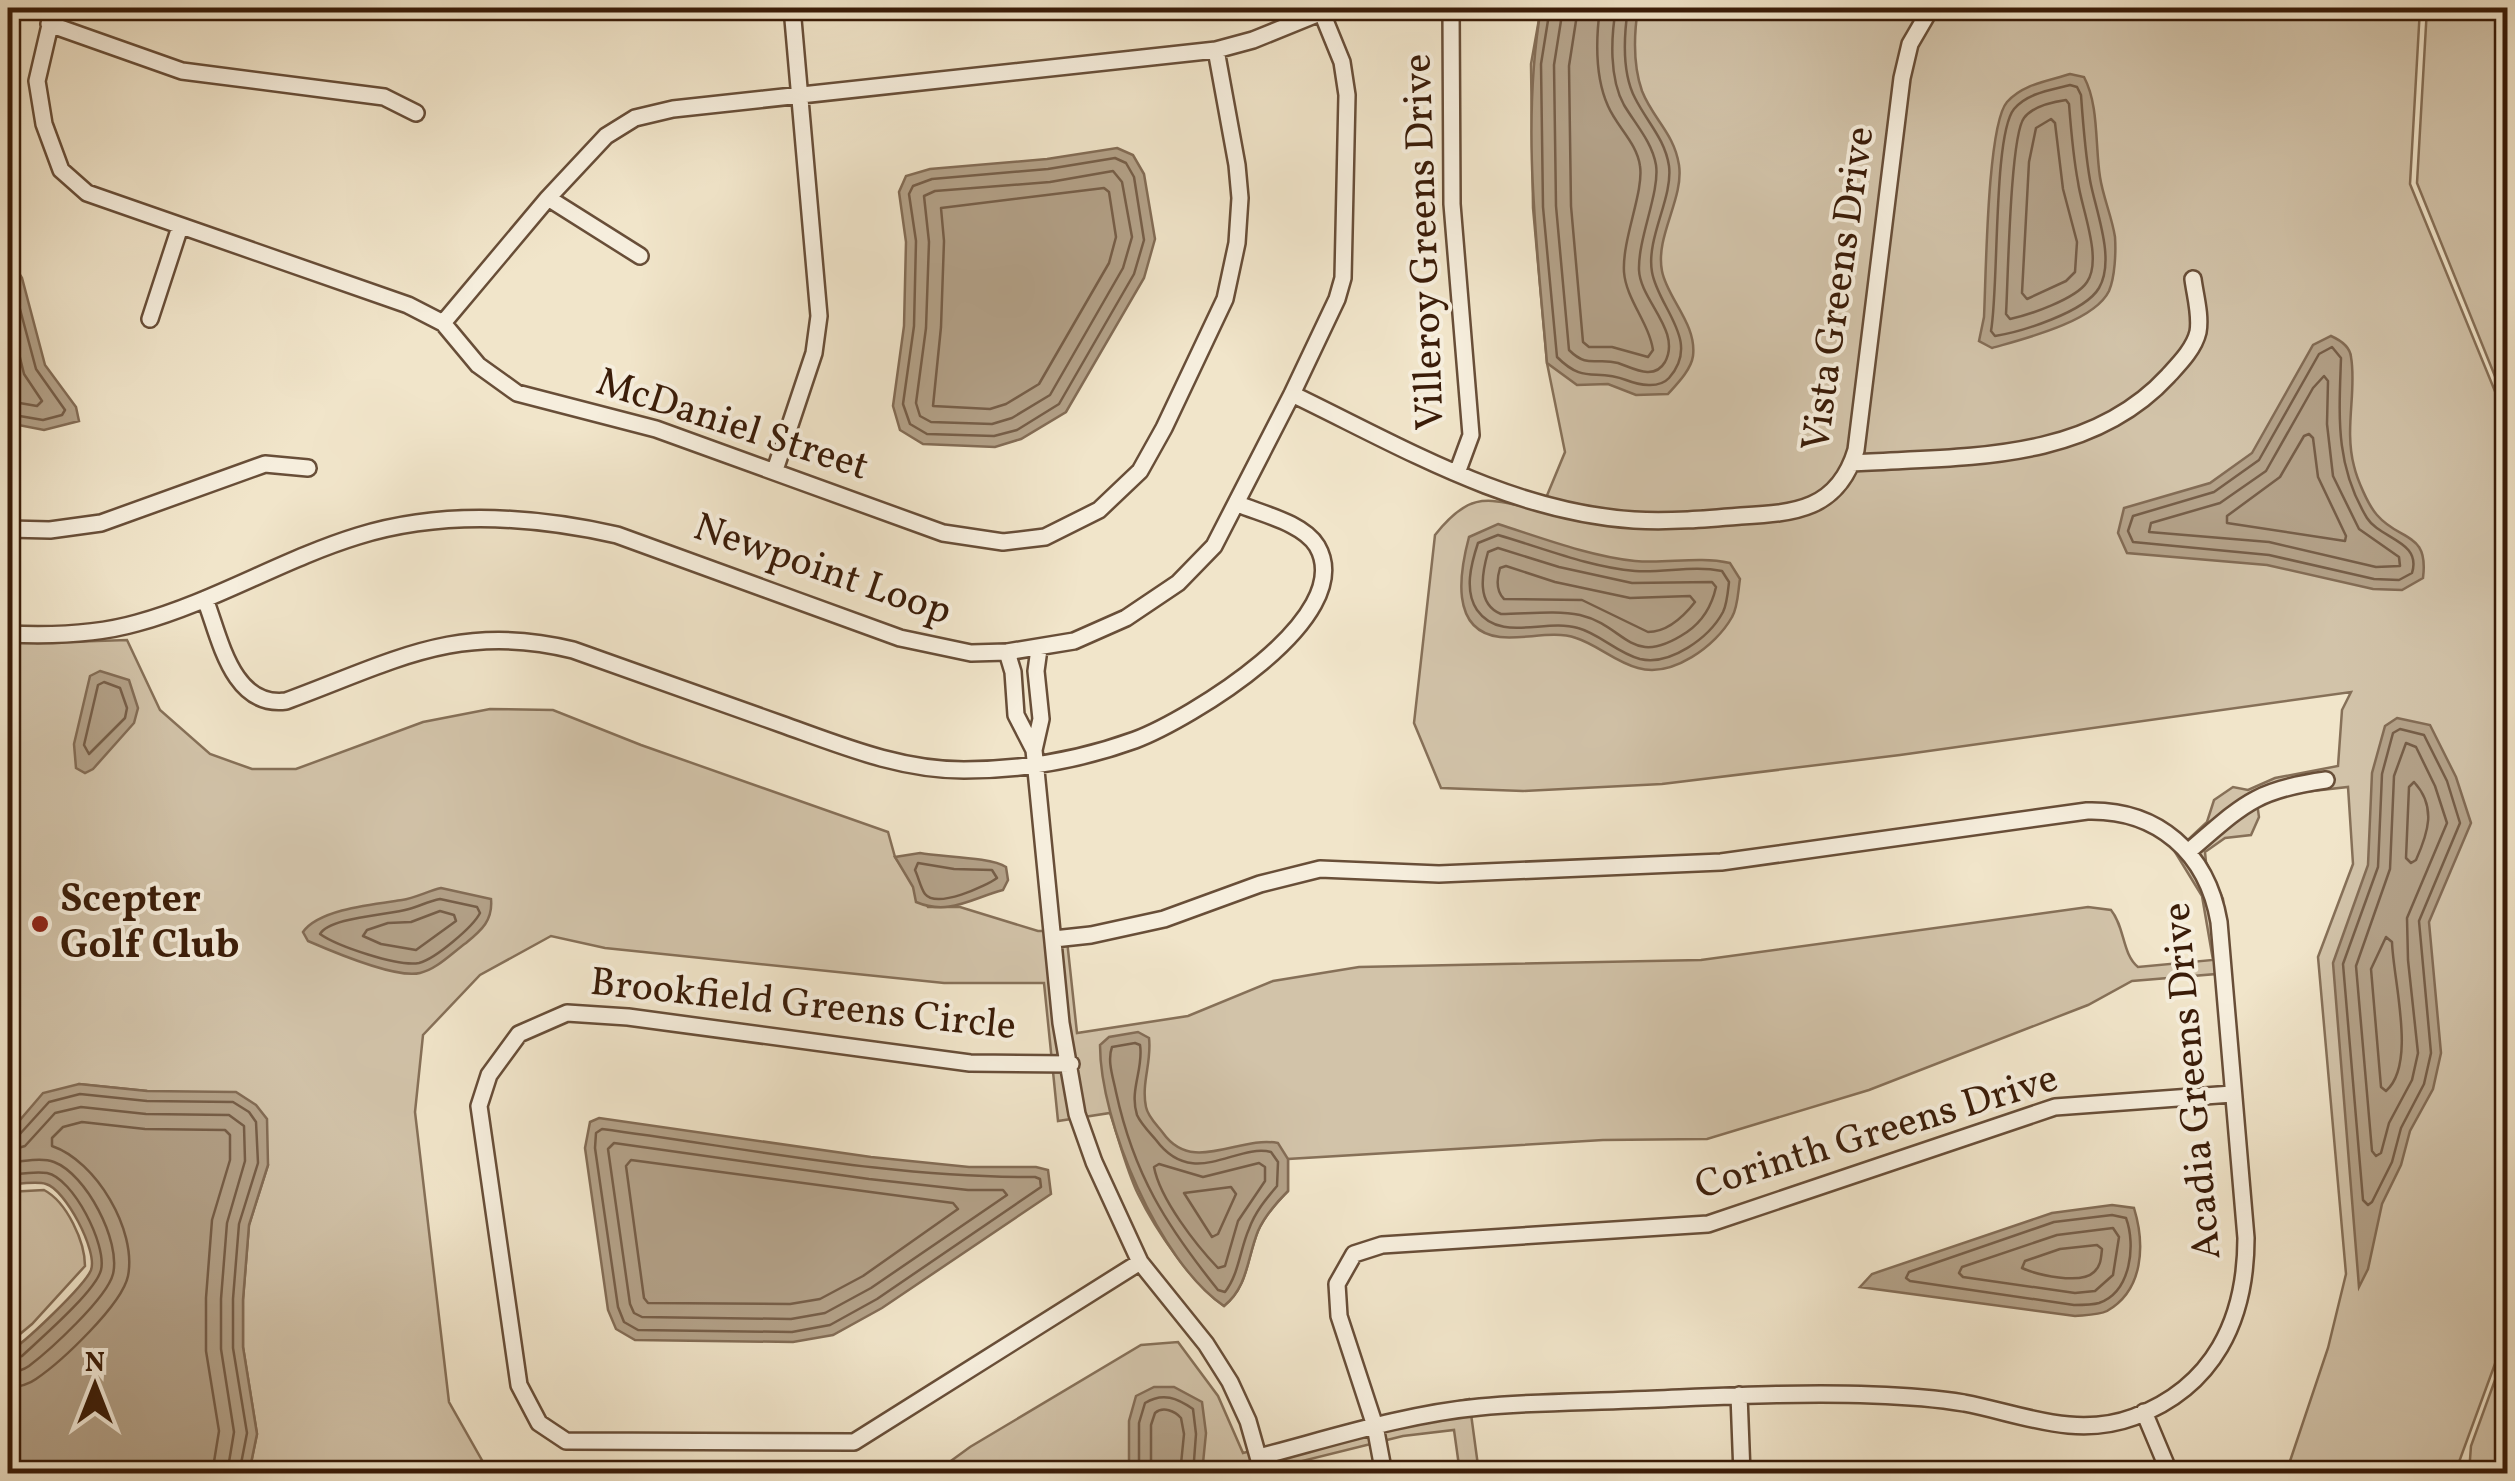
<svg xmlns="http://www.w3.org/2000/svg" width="2515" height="1481" font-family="Vollkorn,serif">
<rect width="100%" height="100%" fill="#f1e5ca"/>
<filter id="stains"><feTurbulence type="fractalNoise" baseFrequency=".002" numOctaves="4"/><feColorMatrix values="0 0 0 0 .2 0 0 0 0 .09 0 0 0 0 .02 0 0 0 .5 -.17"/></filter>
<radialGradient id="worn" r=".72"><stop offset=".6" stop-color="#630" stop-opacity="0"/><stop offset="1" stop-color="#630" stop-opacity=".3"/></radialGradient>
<path fill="#d2c3a9" stroke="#867058" stroke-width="2.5" d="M1541,8H2420L2410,184L2508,423V1337L2503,1342L2455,1473H2286L2328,1348L2346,1274L2318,957L2353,864L2348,787L2286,794L2257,803L2259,817L2251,835L2225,838L2205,852L2206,862L2223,899L2228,973L2132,981L2088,1005L1869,1090L1707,1139L1603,1140L1288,1159V1191C1276,1203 1265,1215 1258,1231C1247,1258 1248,1287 1224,1306C1192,1284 1155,1229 1138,1194C1126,1169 1119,1139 1110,1113L1058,1121L1044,983H944L605,948L551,936L480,975L423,1035L415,1112L449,1402L487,1469L496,1473H249L257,1434L243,1347V1300L249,1225L268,1165L147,1091L79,1084L8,1134V639L37,643L127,640L160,710L210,754L252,769H296L423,722L490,709L553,710L641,745L888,832L895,857L928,907H960L1038,931H1066L1077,1033L1188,1016L1273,981L1359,967L1701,960L2088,907L2111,910C2125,927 2122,954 2138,967L2213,960L2202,896L2175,852L2207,822L2214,800L2233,787L2248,790L2275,778L2338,766L2342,710L2351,692L1900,755L1662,784L1523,791L1441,788L1414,723L1435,535C1472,488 1489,500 1541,510L1565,452L1547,363L1533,208L1531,64Z
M2427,8H2507V406L2417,183Z
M44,1190C67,1202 85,1242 85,1266L32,1324L8,1344V1192Z
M1178,1342L1218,1396L1243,1453L1385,1416L1469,1399L1479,1473H1460L1454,1430L1403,1436L1254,1473L933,1474L970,1447L1141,1345Z
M2507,1347V1473H2469L2471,1446Z"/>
<path fill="#b3a188" stroke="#836c55" stroke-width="2.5" d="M1541,8H1638C1634,34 1633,65 1642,91C1653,119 1674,133 1679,165C1684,199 1655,236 1662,271C1667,298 1697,324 1693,356C1691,370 1677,384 1668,394L1636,395L1608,384L1577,385L1547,363C1537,245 1521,125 1541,8Z
M2070,74L2084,77C2099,105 2095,145 2100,177C2103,197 2112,217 2115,237C2116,252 2115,277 2109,291C2094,322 2023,339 1992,348L1979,341L1984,317C1986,278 1987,125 2007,102C2023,84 2048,81 2070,74Z
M1117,148L1133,155L1144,174L1155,239L1144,278L1066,412L1021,439L995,447L923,444L900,430L893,406L904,326L906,242L899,192L906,176L930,169L1047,159Z
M8,255L22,278L45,365L76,407L79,421L44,430L8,423Z
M2331,336C2340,340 2350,346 2351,357C2357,390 2344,429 2354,466C2357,479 2368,505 2377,515C2400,542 2429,531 2423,578L2402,590L2373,589L2267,565L2127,553L2118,533L2124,508L2210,483L2252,453L2313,345Z
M1498,524C1542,538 1589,556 1635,561C1667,564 1697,556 1730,563L1740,579C1738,591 1738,607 1732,617C1716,646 1672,678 1638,668C1615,662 1598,645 1576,638C1553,630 1524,640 1500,637C1449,631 1460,571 1469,537Z
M100,671L129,680L138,708L134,723L93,769L85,773L76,768L74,744L90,676Z
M2397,718L2430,725L2456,777L2471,823L2429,922L2441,1053L2433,1089L2410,1131L2401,1165L2382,1204L2368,1269L2359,1287L2333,963L2368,865L2372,773L2385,726Z
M920,853C942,857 991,857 1006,867L1008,880L1003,890C972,898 949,916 916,902L913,887L895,857Z
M441,888L491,899C493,920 482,930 466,943C452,953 437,969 420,973C396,979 331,951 308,941L303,932C319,909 375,904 402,900C415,898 428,891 441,888Z
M1138,1032L1149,1038C1152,1062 1141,1083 1146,1107C1148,1117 1157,1125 1163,1133C1193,1175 1239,1135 1278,1143L1288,1159V1191C1276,1203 1265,1215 1258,1231C1247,1258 1248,1287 1224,1306C1159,1262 1100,1122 1100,1045L1109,1037Z
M79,1084L147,1091L236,1092L256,1105L267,1119L268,1165L249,1225L243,1300V1347L257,1434L249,1473H8V1352C23,1345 85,1285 91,1270C98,1251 65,1189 46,1184C36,1181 19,1184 8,1185V1134L43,1093Z
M599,1118L871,1157L969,1167H1036L1048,1170L1051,1194L882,1308L833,1335L793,1342L635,1340L616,1329L608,1310L585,1148L590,1122Z
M2112,1205L2134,1208C2145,1244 2144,1290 2107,1311C2099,1315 2085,1315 2075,1316L1860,1287L1872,1274L2052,1213Z
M1154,1387H1174L1202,1402L1206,1433L1202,1473H1129V1421L1136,1396Z"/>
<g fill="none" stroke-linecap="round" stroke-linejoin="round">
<path stroke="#765e48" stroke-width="2.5" d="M1550,8L1541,64L1543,207L1557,357C1585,385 1594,368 1626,380C1639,385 1659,389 1669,378C1702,341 1658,308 1652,272C1646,238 1673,198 1669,166C1665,139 1647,122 1635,98C1622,73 1624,35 1628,8
M1563,8L1554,65L1556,206L1569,350C1588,369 1596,357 1618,363C1633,368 1654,381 1665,362C1682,331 1640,300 1639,270C1638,238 1660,192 1656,165C1652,142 1636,125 1624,105C1609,78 1611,37 1616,8
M1578,8L1569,66L1571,206L1583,342L1589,347H1612L1648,357L1653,350C1649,323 1626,299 1624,272C1622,239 1644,192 1640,166C1637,143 1617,127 1608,106C1595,77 1596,38 1600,8
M2070,85L2077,87L2081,95C2083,123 2085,152 2090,180C2095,209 2116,259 2099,288C2085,312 2021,332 1995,336L1991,331C1999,287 1993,135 2014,109C2027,93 2051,90 2070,85Z
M2066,100L2069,104C2071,130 2073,156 2078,182C2081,207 2103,259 2087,282C2076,299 2029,315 2010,319L2006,314C2008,283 2010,136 2024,118C2033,106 2052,102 2066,100Z
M2051,119L2055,123L2063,189L2077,242L2075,272L2066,281L2027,299L2022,293L2029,162L2036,128Z
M1115,158L1126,163L1134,177L1144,240L1134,274L1059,404L1017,430L994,436L927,434L910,424L903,404L914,326L916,241L909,194L913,186L932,179L1048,169Z
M1113,171L1122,182L1132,237L1123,268L1050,395L1012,418L992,424L931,422L920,416L916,403L926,328L929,242L924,196L935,191L1050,182Z
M1104,188L1109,192L1116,237L1109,263L1039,384L1006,404L990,409L933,406L941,327L944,241L941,208Z
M8,274L13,283L36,369L65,410L62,415L43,420L8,414
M8,309L24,374L42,401L37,406L8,401
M2332,347L2341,358C2339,417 2335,465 2367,518C2380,539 2422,541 2412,573L2399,580L2374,579L2269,555L2133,542L2128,531L2133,516L2214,492L2259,460L2319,354Z
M2324,376L2328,381L2327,424L2333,476L2359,529L2399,557L2400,566L2376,567L2269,542L2149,532L2151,523L2220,503L2266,471L2313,388Z
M2309,434L2313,438L2318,477L2346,536L2345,541L2227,523V516L2280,477L2304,436Z
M1498,535C1543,548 1589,567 1635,571C1665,573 1693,565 1722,571L1729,582C1728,591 1727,604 1723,612C1709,638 1670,666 1640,659C1617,653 1600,634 1578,628C1545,618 1500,643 1477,610C1464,591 1471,564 1478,543Z
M1498,548L1559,567L1632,583L1712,582L1716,587C1712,605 1703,621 1687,632C1630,670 1627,626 1580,615C1556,610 1526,614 1501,614C1476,604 1482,573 1488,552Z
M1506,566L1555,582L1630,598L1690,596L1695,602C1684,616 1667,632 1648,632L1582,600L1504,599C1496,591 1497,578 1500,568Z
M104,682L120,688L127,708L125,718L89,754L84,745L98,685Z
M2400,729L2424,735L2447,781L2460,823L2419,921L2431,1053L2424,1084L2401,1128L2392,1162L2372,1202L2368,1205L2363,1200L2343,964L2378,867L2382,774L2393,733Z
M2406,743L2416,747L2435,786L2447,823L2407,918L2408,960L2418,1053L2412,1080L2389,1123L2381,1153L2376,1156L2372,1151L2356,966L2390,869L2394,776Z
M2414,782C2437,807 2428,833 2416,860L2411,863L2406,858L2409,787Z
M918,863L954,869L992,870L997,878C986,886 937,909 925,894C921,889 918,876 915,870Z
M440,899L477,907L480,913C473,927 435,959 419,963C398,967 337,946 320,934C329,917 389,915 409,909C420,906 429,901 440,899Z
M440,911L454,915L456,921L416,950L381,944L363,936L367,930L388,923L411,922Z
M2386,937L2392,942C2393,980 2417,1064 2386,1091L2381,1087L2371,969Z
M1135,1043L1140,1045C1144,1068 1129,1090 1137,1115C1141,1124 1150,1133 1156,1140C1193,1190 1236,1143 1271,1152L1278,1162L1277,1186C1266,1199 1255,1212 1249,1229C1240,1249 1239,1274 1225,1292L1218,1290C1166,1225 1134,1175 1116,1092C1113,1077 1107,1061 1112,1047Z
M602,1129C746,1148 890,1178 1035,1177L1040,1179L1041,1187L877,1299L830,1325L792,1332L638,1330L624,1322L618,1307L595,1148L596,1133Z
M8,1139L19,1135L49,1102L80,1094L147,1101L233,1102L249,1112L256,1122L258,1163L239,1224L233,1299V1348L247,1433L239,1474
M614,1143L869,1179L968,1190H1003L1007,1195L871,1288L825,1313L791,1319L642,1317L634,1313L630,1304L608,1149Z
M8,1151L25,1146L55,1113L81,1107L146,1114L229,1115L244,1126L245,1161L227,1223L221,1299V1349L234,1432L227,1474
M631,1160L953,1203L958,1209L863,1276L820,1299L790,1304L648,1303L644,1298L626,1166Z
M8,1162C22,1162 41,1157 54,1162C86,1174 121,1241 113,1274C107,1298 50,1350 29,1366C22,1371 16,1372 8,1373
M1259,1163L1265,1167V1181L1238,1221L1225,1266L1218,1268C1196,1245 1160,1199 1154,1167L1159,1164L1203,1177Z
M8,1175C19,1174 35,1171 47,1173C73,1178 107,1245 101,1270C96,1291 39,1340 22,1356L8,1360
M1231,1187L1236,1194L1218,1234L1212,1237L1184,1193Z
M2112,1215L2126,1218C2136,1245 2131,1292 2099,1303C2092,1305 2082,1305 2074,1305L1910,1281L1906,1278L1909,1272L2054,1222Z
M2113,1228L2119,1237L2113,1275L2095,1291L2075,1293L1963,1277L1959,1273L1962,1267L2057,1235Z
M2097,1245L2102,1249C2101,1258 2101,1266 2094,1272C2081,1285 2037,1275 2022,1268L2025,1261L2060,1249Z
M8,1388C18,1387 28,1385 36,1379C61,1362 122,1305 128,1276C137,1230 96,1161 52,1146V1138L63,1127L82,1122L145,1129L225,1130L230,1135V1160L212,1220L206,1298V1351L219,1431L212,1474
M1139,1474V1423L1145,1403C1163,1392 1177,1398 1193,1409L1196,1434L1193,1474
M1151,1474V1425L1155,1413C1163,1406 1175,1411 1181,1418L1184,1434L1180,1474"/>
<defs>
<path id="minor" d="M54,8L37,81L44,124L61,170L87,193L408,305L443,323L478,365L517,393L656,429L943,533L1003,542L1045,537L1099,510L1140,471L1164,428L1225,299L1237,243L1240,198L1237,165L1216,50
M1451,8L1452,204L1471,435L1457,473
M49,24L182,71L384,97L416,113
M548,198L640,256
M150,319L180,227
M443,323L548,198L606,136L635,118L673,109L1216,50L1253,40L1322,12
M1292,394C1402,447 1510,512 1634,520C1670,522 1706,519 1741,516C1795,513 1838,510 1856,450L1902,78L1910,44L1931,8
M1852,463C1961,456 2087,464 2168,376C2179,364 2194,349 2198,332C2201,315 2195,295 2193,279
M775,470L814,353L819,316L792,8
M8,529L50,530L101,523L265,464L308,468
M205,599C220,638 232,708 286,701C390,663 458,621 573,650C642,674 711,699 781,724C840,745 899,770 964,770C1022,770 1080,760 1135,740C1188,720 1359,618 1317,546C1303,523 1262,514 1238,504
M8,634C51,636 95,635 137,623C214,602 283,559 358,536C442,510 533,516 617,535L900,638L971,653L1007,652L1074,641L1126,618L1178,583L1214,546L1292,394L1337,299L1343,278L1347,95L1342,62L1320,8
M1039,649L1036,671L1041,719L1034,750L1061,1023L1077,1114L1094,1162L1140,1262L1206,1344L1230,1382L1248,1421L1263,1474
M1007,652L1013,672L1016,715L1034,750
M2189,851C2243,805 2254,790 2326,780
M1054,939L1091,935L1164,919L1260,884L1320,869L1439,874L1721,862L2087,811C2158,809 2207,853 2219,922L2246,1238C2246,1320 2214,1387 2134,1417C2075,1439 2022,1414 1964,1403C1934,1398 1904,1396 1873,1395C1793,1392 1712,1397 1631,1400C1581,1402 1530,1402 1480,1407C1405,1414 1332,1438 1259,1457
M1071,1064L970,1063L628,1017L567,1013L519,1034L489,1075L479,1106L519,1385L539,1423L566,1441L854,1442L1140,1262
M1739,1395L1742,1474
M2144,1412L2170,1474
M1384,1474L1375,1426L1339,1316L1337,1284L1354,1254L1382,1245L1708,1224L2055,1107L2232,1094"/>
</defs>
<use href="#minor" stroke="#684e38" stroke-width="20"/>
<use href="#minor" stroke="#f6eedd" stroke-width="15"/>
</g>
<circle fill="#8f2418" stroke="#f6eedd" stroke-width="4" cx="40" cy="924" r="10"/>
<g text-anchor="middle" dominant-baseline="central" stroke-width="8" stroke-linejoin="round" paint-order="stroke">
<g font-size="40" fill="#3a1c08" stroke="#f6eedd">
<text transform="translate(1426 242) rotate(-92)">Villeroy Greens Drive</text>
<text transform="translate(1840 289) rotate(-82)">Vista Greens Drive</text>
<text transform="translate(732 426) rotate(18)">McDaniel Street</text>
<text transform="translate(822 571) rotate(19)">Newpoint Loop</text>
<text transform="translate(803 1006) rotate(6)">Brookfield Greens Circle</text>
<text transform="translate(2194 1081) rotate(-95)">Acadia Greens Drive</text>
<text transform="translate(1877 1134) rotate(-17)">Corinth Greens Drive</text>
</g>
<g font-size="40" font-weight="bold" fill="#3a1c08" stroke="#f6eedd" text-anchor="start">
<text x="60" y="901">Scepter<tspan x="60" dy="46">Golf Club</tspan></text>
</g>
</g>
<rect width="2515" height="1481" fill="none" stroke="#f1e5ca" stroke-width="40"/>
<rect x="10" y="10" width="2495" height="1461" fill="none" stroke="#3a1c08" stroke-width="5"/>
<rect x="20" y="20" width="2475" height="1441" fill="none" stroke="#3a1c08" stroke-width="2.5"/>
<g transform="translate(95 1386)" stroke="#f6eedd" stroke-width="8" paint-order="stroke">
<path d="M0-8L18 38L0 25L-18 38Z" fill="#3a1c08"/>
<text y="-15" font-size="28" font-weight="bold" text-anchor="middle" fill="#3a1c08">N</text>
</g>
<rect width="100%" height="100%" filter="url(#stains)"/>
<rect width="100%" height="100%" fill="url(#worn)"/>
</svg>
